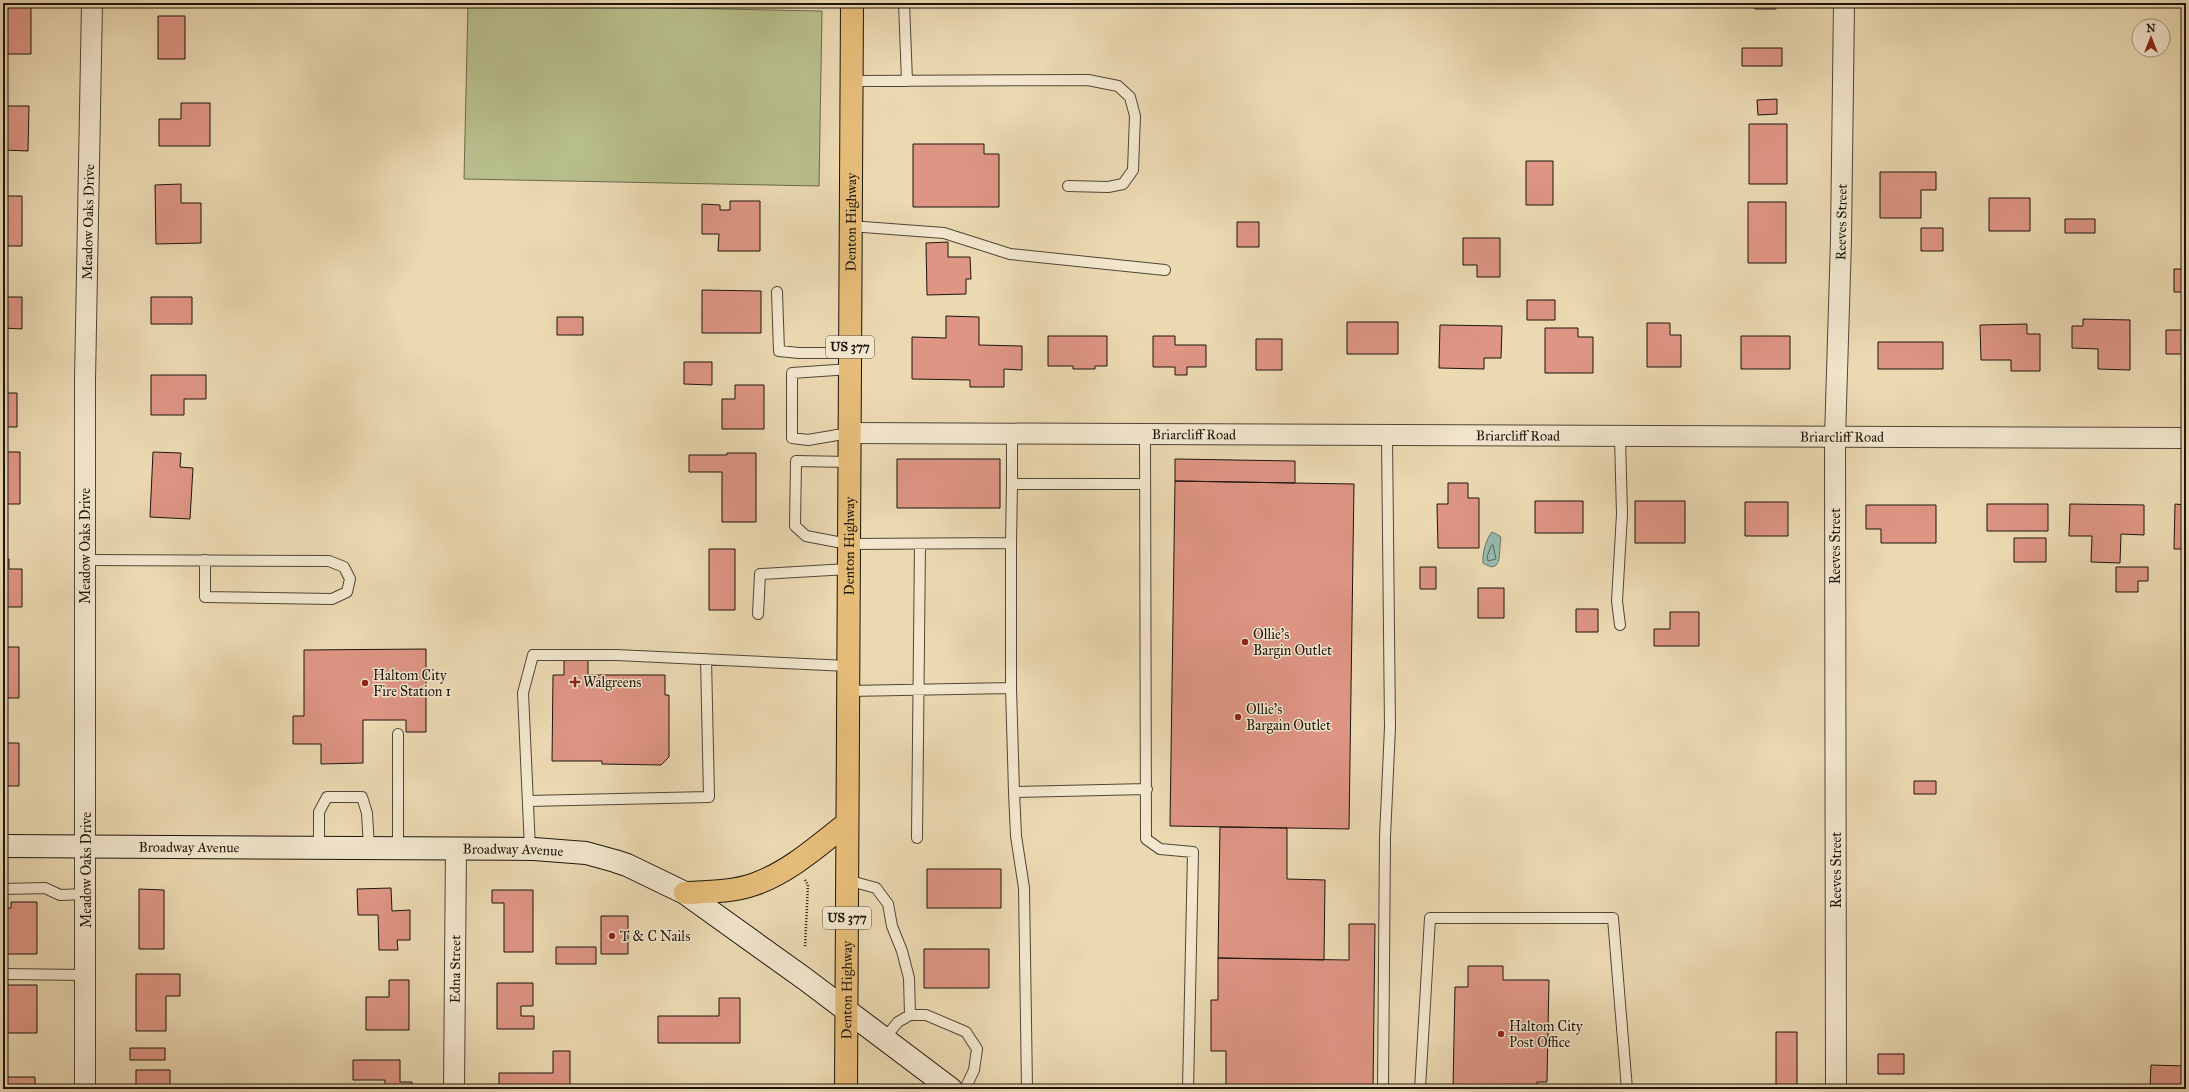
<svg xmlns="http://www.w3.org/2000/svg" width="2189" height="1092" font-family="'IM FELL Great Primer',serif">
<rect width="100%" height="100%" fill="#ebd9b2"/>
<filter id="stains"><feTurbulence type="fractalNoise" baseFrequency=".005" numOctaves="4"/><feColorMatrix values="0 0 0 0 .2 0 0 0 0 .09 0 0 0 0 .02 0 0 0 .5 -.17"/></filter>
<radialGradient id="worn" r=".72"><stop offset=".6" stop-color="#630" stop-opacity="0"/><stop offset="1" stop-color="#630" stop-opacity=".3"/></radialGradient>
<path fill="#b8bf8c" stroke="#6a6a4c" d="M468,4L822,11L819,186L464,179Z"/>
<path fill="#98baae" stroke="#66786d" d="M1492,532L1500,536L1501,539C1498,548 1504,577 1483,563C1482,554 1486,539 1492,532Z"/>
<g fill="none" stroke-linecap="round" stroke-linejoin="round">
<path stroke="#5a685d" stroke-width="1" d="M1493,545L1496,559L1488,561L1487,557L1491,546Z"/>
</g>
<path fill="#de9584" stroke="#1c150c" d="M7,3H31V54H3V12H7Z
M1755,3H1776V9H1755Z
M1882,3H1924V6H1882Z
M158,16H185V59H158Z
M1742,48H1782V66H1742Z
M1777,99V114L1758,115L1757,100Z
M181,103H210V146H159V119H181Z
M3,106H29L28,151L3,150Z
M1749,124H1787V184H1749Z
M913,144H984V154H999V207H913Z
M1526,161H1553V205H1526Z
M1880,172H1936V190H1921V218H1880Z
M181,184V203H201V243L156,244L155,185Z
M3,196H22V246H3Z
M1989,198H2030V231H1989Z
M730,201H760V251H718L719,234H702V204L720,205V210H730Z
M1748,202H1786V263H1748Z
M2065,219H2095V233H2065Z
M1237,222H1259V247H1237Z
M1921,228H1943V251H1921Z
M1463,238H1500V277H1477V265H1463Z
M948,242V257H970L971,279H966V294L927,295L926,243Z
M2174,269H2186V292H2174Z
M702,290L761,291V333H702Z
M3,297H22V329L3,328Z
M151,297H192V324H151Z
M1527,300H1555V320H1527Z
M946,316L979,317V345L1022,346V370L1004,369V387H970V380L912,379V337L946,338Z
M557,317H583V335H557Z
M2083,319L2130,320V370L2098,369V349L2072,348V326H2083Z
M1347,322H1398V354H1347Z
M1647,323H1670V335H1681V367H1647Z
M2027,324V334H2040V371H2011V360H1981L1980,325Z
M1440,325L1502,326L1501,358H1484V369L1439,368Z
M1545,328H1578V337H1593V373H1545Z
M2166,330H2186V370H2184V354H2166Z
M1048,336H1107V366H1095V369H1073V366H1048Z
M1153,336H1175V345H1206V367H1187V375H1175V367H1153Z
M1741,336H1790V369H1741Z
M1256,339H1282V370H1256Z
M1878,342H1943V369H1878Z
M684,362H712V385L684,384Z
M151,375H206V399H184V415H151Z
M735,385H764V429H722V399H735Z
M3,393H17V427H3Z
M3,452H20V504H5V516H3Z
M153,452L181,453L180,467L193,468L190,519L150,517Z
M727,453H756V522H722V472H689V455H727Z
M897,459H1000V508H897Z
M1175,459L1295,461V483L1175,481Z
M1175,481L1354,484L1349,829L1170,826Z
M1448,483H1468V498H1479V548H1438L1437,504H1448Z
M1535,501H1583V533H1535Z
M1635,501H1685V543H1635Z
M1745,502H1788V536H1745Z
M1987,504H2048V531H1987Z
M2070,504L2144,505V535L2121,534L2120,563L2091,562L2092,536H2069Z
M2175,504L2186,505V549H2174Z
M1866,505H1936V543H1881V529H1866Z
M2014,538H2046V562H2014Z
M709,549H735V610H709Z
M3,559H9V569H22V607H3Z
M1420,567H1436V589H1420Z
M2116,567H2148V581H2138V592H2116Z
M1478,588H1504V618H1478Z
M1576,609H1598V632H1576Z
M1670,612H1699V646H1654V629H1670Z
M3,647H19V698H3Z
M426,649V732H406V720H363V763L321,764V744H293V716H304V650Z
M564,659H588V675H665V695H669V757L661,765L602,764V761H552L553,675H564Z
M3,743H19V786H3Z
M1914,781H1936V794H1914Z
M1220,827L1287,828V879L1325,880L1324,960L1218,958Z
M927,869H1001V908H927Z
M391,888L392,911L410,910V940H397L398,950H379L378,915H358L357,889Z
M139,889L164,890V949H139Z
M492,890H533V952H504V903H492Z
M11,902H37V954H3V908H11Z
M601,916H628V954H601Z
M1349,924H1375L1373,1089H1226V1051H1211V1000H1218V958L1349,960Z
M556,947H596V964H556Z
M924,949H989V988H924Z
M1468,966H1503V980H1549L1547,1082H1537V1089H1453L1455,987H1468Z
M136,974H180V996H166V1031H136Z
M389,980H409V1030H366V997H389Z
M497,983H533V1006H521V1016H534V1029H497Z
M6,985H37V1033H6Z
M719,998H740V1043H658V1016H719Z
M1776,1032H1797V1089H1776Z
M130,1048H165V1060H130Z
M553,1051H570V1089H499V1073H553Z
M1878,1054H1904V1074H1878Z
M353,1060H400V1082H412V1089H385V1080H353Z
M2151,1065L2186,1066V1089H2150Z
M136,1070H170V1089H136Z
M3,1077H35V1089H3Z
M2055,1086H2080V1089H2055Z"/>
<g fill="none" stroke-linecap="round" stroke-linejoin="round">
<defs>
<path id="lane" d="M904,3L907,81
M851,81L1088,80L1118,86L1130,97L1135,116L1133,170L1123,184L1108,187L1068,186
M850,226L944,233L1010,254L1165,270
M777,292L779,351L799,353H850
M849,433L808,440L792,438V373L850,369
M1012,434V484H1145
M1145,435L1146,839L1160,849L1193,852L1188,1089
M849,462L796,461L795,526L806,536L848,544L1011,543L1012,484
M1011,543V688L1014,792L1147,789
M85,560L329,561L344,567L350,579L347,592L332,599L205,597V560
M758,614L760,574L848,569
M1620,625L1617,601L1622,514L1620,437
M848,691L1011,688
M398,734V848
M1014,792L1016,836L1024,888L1027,1089
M528,801L709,797L706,659
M917,838L920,544
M319,848V812L327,797H362L367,813L369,848
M530,849L523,693L533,655H616L848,666
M847,880L876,888L888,904L892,926L902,951L909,978L910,1015
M3,889L45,888L60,895L86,894
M3,974L85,975
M884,1039L898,1022L910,1015H926L966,1032L977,1049L974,1070L965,1089
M1383,1089L1385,837L1390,727L1387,436
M1420,1089L1430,918H1613L1627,1089"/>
<g id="street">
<path id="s1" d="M849,433L2186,438"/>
<path id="s2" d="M85,1089V380L92,3"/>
<path id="s3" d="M454,1089L456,848"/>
<path id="s4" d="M1836,1089L1835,438L1841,240L1844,3"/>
</g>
<g id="secondary">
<path id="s5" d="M3,846L534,849L586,853L615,861L627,865L685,893L805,979L951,1089"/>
</g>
<g id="primary">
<path d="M685,893C708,892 733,892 755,884C789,872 818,846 846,824"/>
<path id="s6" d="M846,1089L852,3"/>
</g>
</defs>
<use href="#lane" stroke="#504636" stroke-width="12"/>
<use href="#street" stroke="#504636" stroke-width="22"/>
<use href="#secondary" stroke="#1c150c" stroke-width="24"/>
<use href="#primary" stroke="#1c150c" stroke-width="24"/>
<path stroke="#1c150c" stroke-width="2.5" stroke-dasharray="1 2" stroke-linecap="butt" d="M805,880L808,885L805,947"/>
<use href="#lane" stroke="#f2e6cd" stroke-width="10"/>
<use href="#street" stroke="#f2e6cd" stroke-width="20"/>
<use href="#secondary" stroke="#f2e6cd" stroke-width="22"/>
<use href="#primary" stroke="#e6bc79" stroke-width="22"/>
</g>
<g fill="#8f2418" stroke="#f2e6cd" stroke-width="1.5">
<circle cx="1245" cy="642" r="4"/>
<path d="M573 676h4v4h4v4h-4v4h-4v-4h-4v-4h4z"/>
<circle cx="365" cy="683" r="4"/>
<circle cx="1238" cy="717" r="4"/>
<circle cx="612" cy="936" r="4"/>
<circle cx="1501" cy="1034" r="4"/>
</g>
<g text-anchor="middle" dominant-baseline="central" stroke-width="3" stroke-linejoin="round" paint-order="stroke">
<g fill="#f2e6cd" stroke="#5c5446" stroke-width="1">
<rect x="826" y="336" width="48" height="22" rx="3"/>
<rect x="823" y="907" width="48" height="22" rx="3"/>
</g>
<g font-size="13" font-weight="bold" fill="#1c150c">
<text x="850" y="347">US 377</text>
<text x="847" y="918">US 377</text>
</g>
<g font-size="14" fill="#1c150c" stroke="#f2e6cd">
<text stroke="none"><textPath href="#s2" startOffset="867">Meadow Oaks Drive</textPath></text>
<text stroke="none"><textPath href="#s6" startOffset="867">Denton Highway</textPath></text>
<text stroke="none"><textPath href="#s4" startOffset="867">Reeves Street</textPath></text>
<text stroke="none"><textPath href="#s1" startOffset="345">Briarcliff Road</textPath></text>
<text stroke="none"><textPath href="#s1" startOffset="669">Briarcliff Road</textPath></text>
<text stroke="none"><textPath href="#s1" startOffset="993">Briarcliff Road</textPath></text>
<text transform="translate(85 546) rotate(-90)">Meadow Oaks Drive</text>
<text stroke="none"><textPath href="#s6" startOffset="543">Denton Highway</textPath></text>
<text transform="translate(1835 546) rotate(-90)">Reeves Street</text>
<text stroke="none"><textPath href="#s5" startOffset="186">Broadway Avenue</textPath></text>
<text stroke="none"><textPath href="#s5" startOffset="510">Broadway Avenue</textPath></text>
<text transform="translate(86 870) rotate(-90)">Meadow Oaks Drive</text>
<text transform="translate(1836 870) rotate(-90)">Reeves Street</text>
<text stroke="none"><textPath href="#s3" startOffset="120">Edna Street</textPath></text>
<text stroke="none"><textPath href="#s6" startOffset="99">Denton Highway</textPath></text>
</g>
<g font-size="14" fill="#1c150c" stroke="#f2e6cd" text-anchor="start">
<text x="1253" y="634">Ollie's<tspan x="1253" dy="16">Bargin Outlet</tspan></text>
<text x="373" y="675">Haltom City<tspan x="373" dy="16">Fire Station 1</tspan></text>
<text x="583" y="682">Walgreens</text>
<text x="1246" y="709">Ollie's<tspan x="1246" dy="16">Bargain Outlet</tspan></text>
<text x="620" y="936">T &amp; C Nails</text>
<text x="1509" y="1026">Haltom City<tspan x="1509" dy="16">Post Office</tspan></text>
</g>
</g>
<rect width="2189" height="1092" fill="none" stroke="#ebd9b2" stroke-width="16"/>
<rect x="4" y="4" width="2181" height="1084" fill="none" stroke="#1c150c" stroke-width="2"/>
<rect x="8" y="8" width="2173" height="1076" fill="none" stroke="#1c150c"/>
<g transform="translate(2151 38)"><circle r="19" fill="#f2e6cd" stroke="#9c9280"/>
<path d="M0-3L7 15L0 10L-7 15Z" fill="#8f2418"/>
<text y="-6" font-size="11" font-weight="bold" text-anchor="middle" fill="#1c150c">N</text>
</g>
<rect width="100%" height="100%" filter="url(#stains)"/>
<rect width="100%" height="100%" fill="url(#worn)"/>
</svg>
